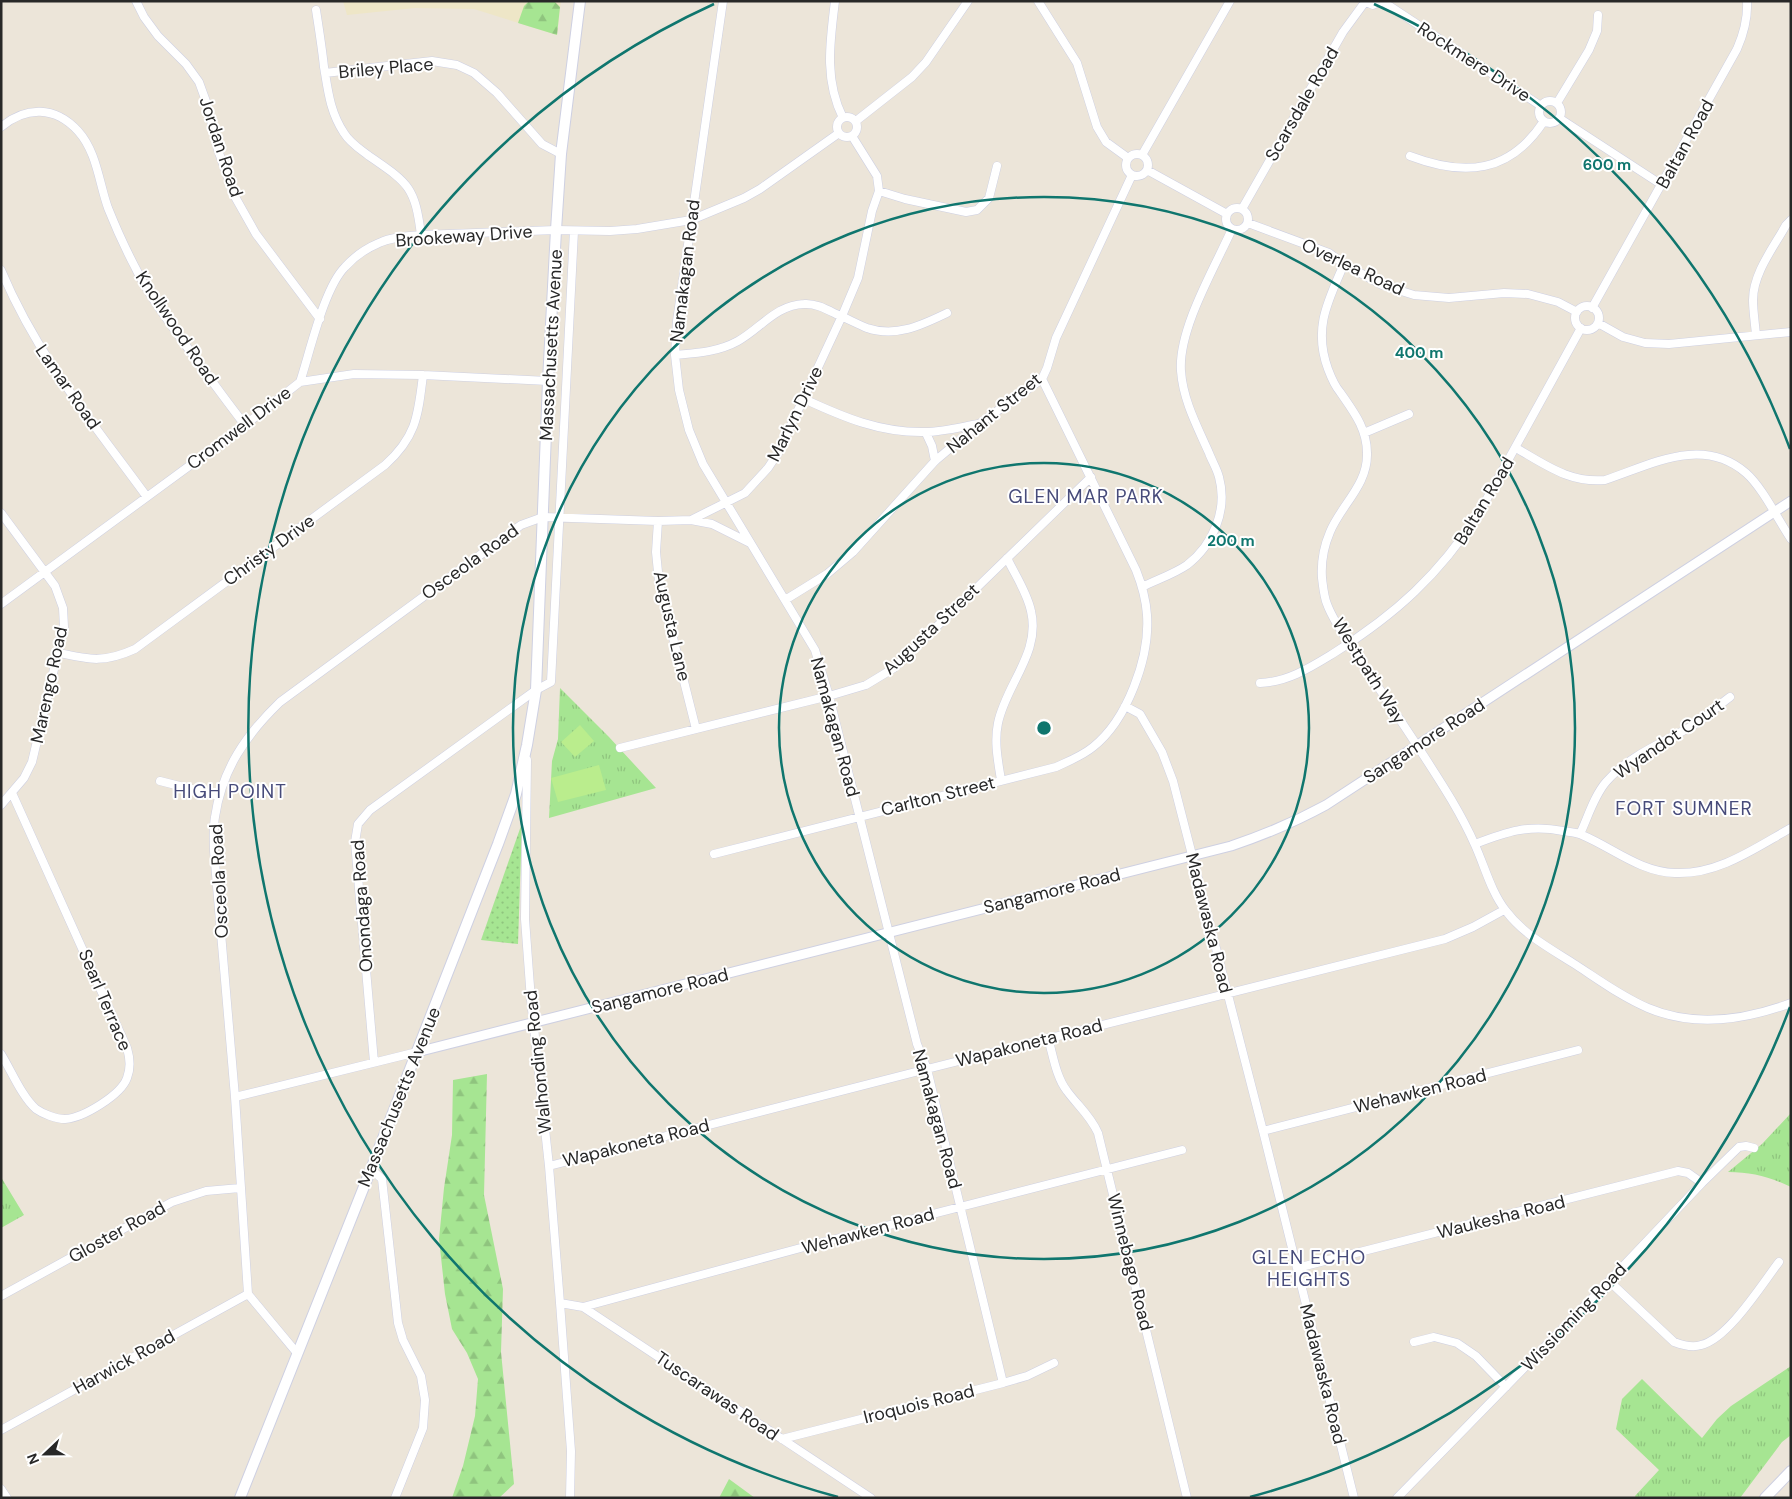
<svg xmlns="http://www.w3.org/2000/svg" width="1792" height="1499" font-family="'DM Sans',sans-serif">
<defs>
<pattern id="grass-dots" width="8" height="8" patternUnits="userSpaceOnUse" patternTransform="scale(1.25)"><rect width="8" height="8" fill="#a6e592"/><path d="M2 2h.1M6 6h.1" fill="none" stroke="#8fc47e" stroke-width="1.8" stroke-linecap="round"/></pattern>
<pattern id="forest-firs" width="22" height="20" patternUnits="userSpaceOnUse" patternTransform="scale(1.25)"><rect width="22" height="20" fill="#a6e592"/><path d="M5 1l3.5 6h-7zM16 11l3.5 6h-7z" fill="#8fc47e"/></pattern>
<pattern id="park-tufts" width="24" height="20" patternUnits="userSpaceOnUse" patternTransform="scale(1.25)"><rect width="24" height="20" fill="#a6e592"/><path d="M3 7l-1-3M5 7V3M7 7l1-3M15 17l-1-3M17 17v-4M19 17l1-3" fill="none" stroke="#8fc47e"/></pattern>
</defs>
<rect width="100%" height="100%" fill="#ece5d9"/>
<path fill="#eee6c7" d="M343,1H561L557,35L474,9L415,8L347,15Z"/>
<path fill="url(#grass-dots)" d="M522,823L518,944L481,940Z"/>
<path fill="url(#forest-firs)" d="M529,1H554L560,7L557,35L518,23L524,6Z
M487,1074L484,1195L503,1289L501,1352L514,1484L499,1498H452L463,1466L475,1416L478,1379L467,1353L452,1329L445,1294L439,1239L444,1188L452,1135L453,1080Z
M729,1479L755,1498H719Z"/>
<path fill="url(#park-tufts)" d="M560,688L609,737L656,788L549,818L552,761L558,739Z
M1791,1113V1187C1770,1177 1752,1172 1728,1172L1762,1144Z
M1,1177L24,1215L1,1228Z
M1791,1366V1435L1782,1442L1740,1498H1636L1635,1496L1659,1470L1616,1429L1622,1399L1642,1379L1702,1438L1717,1419L1731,1406Z"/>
<path fill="#baed8d" d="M580,725L594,741L575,757L561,742Z
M599,765L606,790L558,802L551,778Z"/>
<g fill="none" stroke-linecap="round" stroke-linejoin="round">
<defs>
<path id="minor" d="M136,1L144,17L158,36L186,64L199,82L207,104L218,150L234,195L256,234L320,319
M723,1L677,321L675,355L679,390L689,430L703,464L815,650L829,696L917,1044L927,1069L1003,1383
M835,1C830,42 824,80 843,118
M1038,1L1077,63L1097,127L1106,142L1128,158
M1364,1L1373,5L1381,1
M1382,1L1541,106
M316,10C319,29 322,48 324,67C328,91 330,112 344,133C350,143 360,149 369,156C408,183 415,186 421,235
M325,73L432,61L457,65L474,73L497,93L542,144L561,154
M1539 112a11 11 0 1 1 22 0a11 11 0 1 1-22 0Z
M1557,103L1589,50L1597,31L1598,15
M837 127a10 10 0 1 1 20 0a10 10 0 1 1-20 0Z
M1559,118L1662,185
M856,121L912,77L926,62L968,1
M1,127C26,106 55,106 78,131C97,152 99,183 108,208C116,228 125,248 135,267C148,294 166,318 184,343C204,370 224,398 245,425
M1126 165a11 11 0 1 1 22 0a11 11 0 1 1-22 0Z
M1142,155L1230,1
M1410,156C1465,177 1510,173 1544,121
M1147,170L1227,214
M879,191L905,199L966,212L977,210L989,198L997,166
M1226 219a11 11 0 1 1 22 0a11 11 0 1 1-22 0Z
M1242,209L1343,32L1365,2
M1248,223L1329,253L1344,264L1382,285L1414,295L1449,298L1504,293L1528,294L1558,302L1577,312
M1344,264C1328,301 1313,328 1328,369C1331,377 1334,385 1340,392C1353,411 1367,428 1367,453C1368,485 1341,505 1330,532C1324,546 1321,563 1322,578C1323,586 1324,597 1327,604C1333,621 1349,643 1359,658C1379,689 1400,719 1420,750C1440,781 1460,811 1475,845C1485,867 1491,892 1506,911C1524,935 1551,949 1576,965C1599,980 1622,997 1648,1008C1695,1028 1745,1020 1791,1003
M1,270C37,356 93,423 147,497
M1575 318a12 12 0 1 1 24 0a12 12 0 1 1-24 0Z
M1592,308L1737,49C1744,33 1748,19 1747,1
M1598,323L1623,337L1645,343L1669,344L1791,332
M1756,335C1755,323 1753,311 1753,300C1753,273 1774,247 1786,225L1791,220
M675,355C697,353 718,352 738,341C761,328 776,305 804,304C815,303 826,309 836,314C846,318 857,324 867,328C896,338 922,325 947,313
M300,382C310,352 324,288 345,267C354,257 367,248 379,243C391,237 408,236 421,235L556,230L610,231L637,229L691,220L744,198L760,189L839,133
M804,399C843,417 880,433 925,432C942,432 961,427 978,424
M926,433L932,446L935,461
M1364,433L1409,414
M1516,448C1546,465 1569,483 1605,480C1651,465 1702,435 1746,473C1763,488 1778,520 1791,539
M1,513L55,586L63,608L64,627L32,762L24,778L1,805
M691,520L712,524L750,543
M658,521L656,552L659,582L696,729
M1142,587C1156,580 1174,574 1187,565C1213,545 1228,510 1219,477C1217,469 1212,461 1209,453C1197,426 1183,400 1181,371C1178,329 1215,267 1232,229
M785,600L827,574L853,552L935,461L979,424L1042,379L1047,368L1056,338L1132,175
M1,604L245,425L300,382L354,374L423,375L548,381
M59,653C91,660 104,663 135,649L385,465C417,436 418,415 423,375
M1260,683C1288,682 1311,667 1334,653C1396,614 1439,575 1479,513L1581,328
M1125,706L1140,714L1162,752L1173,781L1263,1131L1354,1498
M620,748L829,696L866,685L894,668L1091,477
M527,760L525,919L531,1000L549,1166L560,1303L571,1451L570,1498
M1001,780C998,761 994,742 998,723C1006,684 1041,653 1031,611C1027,592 1015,575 1007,558
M160,781L219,796
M1580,834C1588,817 1594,796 1606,782C1630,754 1666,742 1697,723C1708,715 1719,705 1730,697
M1475,844C1506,832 1529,824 1563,831C1569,832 1576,832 1582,835C1613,848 1640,872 1675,873C1718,875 1755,848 1791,828
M714,854L1056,767C1069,761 1082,756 1093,747C1127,720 1150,658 1147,615C1146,600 1142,585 1136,570L1042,379
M1048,1038C1053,1055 1056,1077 1067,1091C1078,1106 1090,1115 1098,1133L1187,1498
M1,1054C11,1070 22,1097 36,1109C43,1114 56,1119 65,1119C83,1118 121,1095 127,1078C131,1068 130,1058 127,1048L12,793
M374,1062L355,842L358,824L370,810L536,690L551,682L574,231
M235,1097L417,1052
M1263,1131L1578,1050
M549,1166L927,1069L1445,939L1473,927L1504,910
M371,1169L382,1179L398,1323L403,1340L421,1376L425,1400L423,1428L395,1498
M1297,1268L1678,1171L1688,1173L1702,1183
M1609,1281L1674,1342C1682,1345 1692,1348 1701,1345C1728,1339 1762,1284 1779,1262
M1,1296L172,1202L206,1191L240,1188
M560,1303L583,1307L871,1498
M583,1307L808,1246L1182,1150
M1414,1342L1434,1337L1457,1343L1476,1356L1506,1387
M297,1353L248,1294L235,1097L214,851C214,840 213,828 215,817C222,769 246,735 280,702L521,525L543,517L658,521L691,520L745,493L768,468L778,453L842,316L858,278L872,211L879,191L877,176L852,136
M1,1430L248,1294
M782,1439L1003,1383L1027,1376L1054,1363
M1,1489L7,1498
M1397,1498L1609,1281L1702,1183L1739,1147L1746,1146L1754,1148"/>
<path id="tertiary" d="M417,1052L1231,846C1267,834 1293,823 1326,805L1791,501"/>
<path id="secondary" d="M240,1498L371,1169L498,844L516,794L527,745L536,690L548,381L556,230L561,154L580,1
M1765,1498L1791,1471"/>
</defs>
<use href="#minor" stroke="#ced0e2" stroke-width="9"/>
<use href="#tertiary" stroke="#ced0e2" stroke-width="11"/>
<use href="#secondary" stroke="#ced0e2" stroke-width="12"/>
<use href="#minor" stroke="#fff" stroke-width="8"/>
<use href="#tertiary" stroke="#fff" stroke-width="9"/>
<use href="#secondary" stroke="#fff" stroke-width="10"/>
</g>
<g fill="none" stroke="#0f766e" stroke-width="2.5">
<circle cx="1044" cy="728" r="265"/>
<circle cx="1044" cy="728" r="531"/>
<path d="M1790 1007A796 796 0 0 1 1250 1497M838 1497A796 796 0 0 1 714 4M1374 4A796 796 0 0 1 1790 449"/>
</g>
<g text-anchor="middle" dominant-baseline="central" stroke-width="4" stroke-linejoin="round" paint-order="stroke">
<g font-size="18" fill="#282828" stroke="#fff">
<text transform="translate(1474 62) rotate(33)">Rockmere Drive</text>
<text transform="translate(386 68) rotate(-5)">Briley Place</text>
<text transform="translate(1302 104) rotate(-60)">Scarsdale Road</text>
<text transform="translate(1685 144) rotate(-61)">Baltan Road</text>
<text transform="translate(221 147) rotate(72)">Jordan Road</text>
<text transform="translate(464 236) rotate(-4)">Brookeway Drive</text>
<text transform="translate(1353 267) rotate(25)">Overlea Road</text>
<text transform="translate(685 271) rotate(-83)">Namakagan Road</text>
<text transform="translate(177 328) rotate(56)">Knollwood Road</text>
<text transform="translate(551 345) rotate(-87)">Massachusetts Avenue</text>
<text transform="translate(68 387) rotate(55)">Lamar Road</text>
<text transform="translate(994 413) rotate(-39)">Nahant Street</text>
<text transform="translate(795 414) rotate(-64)">Marlyn Drive</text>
<text transform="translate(239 428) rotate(-37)">Cromwell Drive</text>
<text transform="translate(1484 501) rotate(-59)">Baltan Road</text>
<text transform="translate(269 550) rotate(-36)">Christy Drive</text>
<text transform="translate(470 562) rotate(-36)">Osceola Road</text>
<text transform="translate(672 626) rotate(77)">Augusta Lane</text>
<text transform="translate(931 629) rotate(-43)">Augusta Street</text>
<text transform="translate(1369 671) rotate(58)">Westpath Way</text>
<text transform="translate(49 685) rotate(-78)">Marengo Road</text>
<text transform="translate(835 727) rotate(75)">Namakagan Road</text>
<text transform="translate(1669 739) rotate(-34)">Wyandot Court</text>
<text transform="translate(1424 741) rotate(-33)">Sangamore Road</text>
<text transform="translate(938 796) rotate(-14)">Carlton Street</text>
<text transform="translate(219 881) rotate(-93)">Osceola Road</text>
<text transform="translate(1052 891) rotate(-14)">Sangamore Road</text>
<text transform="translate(362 906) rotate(-94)">Onondaga Road</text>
<text transform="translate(1209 923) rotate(76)">Madawaska Road</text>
<text transform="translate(660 991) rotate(-14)">Sangamore Road</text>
<text transform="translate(105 1000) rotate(67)">Searl Terrace</text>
<text transform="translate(1029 1043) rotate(-14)">Wapakoneta Road</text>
<text transform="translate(538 1062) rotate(-96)">Walhonding Road</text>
<text transform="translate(1420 1091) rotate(-14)">Wehawken Road</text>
<text transform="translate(399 1097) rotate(-68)">Massachusetts Avenue</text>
<text transform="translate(937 1119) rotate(75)">Namakagan Road</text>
<text transform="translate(636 1143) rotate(-14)">Wapakoneta Road</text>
<text transform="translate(1501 1217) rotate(-14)">Waukesha Road</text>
<text transform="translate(868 1231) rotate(-15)">Wehawken Road</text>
<text transform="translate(117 1232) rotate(-29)">Gloster Road</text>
<text transform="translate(1130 1262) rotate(76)">Winnebago Road</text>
<text transform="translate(1574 1317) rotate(-46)">Wissioming Road</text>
<text transform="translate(124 1362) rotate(-29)">Harwick Road</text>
<text transform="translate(1323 1374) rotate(76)">Madawaska Road</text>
<text transform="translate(717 1396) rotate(34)">Tuscarawas Road</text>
<text transform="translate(919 1404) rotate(-14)">Iroquois Road</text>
</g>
<g font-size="19" letter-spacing="1" fill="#474b7a" stroke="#fff">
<text x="1086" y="496">GLEN MAR PARK</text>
<text x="230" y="791">HIGH POINT</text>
<text x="1684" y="808">FORT SUMNER</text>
<text x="1309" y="1257">GLEN ECHO<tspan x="1309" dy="22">HEIGHTS</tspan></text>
</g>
</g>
<circle cx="1044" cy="728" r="8" fill="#0f766e" stroke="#fff" stroke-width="2.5"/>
<g font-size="15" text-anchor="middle" font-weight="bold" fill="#0f766e" stroke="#fff" stroke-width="4" stroke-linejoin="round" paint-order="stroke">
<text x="1607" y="170">600 m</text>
<text x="1419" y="358">400 m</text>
<text x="1231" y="546">200 m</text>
</g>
<rect width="1792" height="1499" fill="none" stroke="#282828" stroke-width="5"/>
<g transform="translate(45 1454) rotate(248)" stroke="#ffffff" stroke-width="4" paint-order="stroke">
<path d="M0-4L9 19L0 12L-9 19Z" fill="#282828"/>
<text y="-8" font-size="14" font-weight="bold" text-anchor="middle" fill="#282828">N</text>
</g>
</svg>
